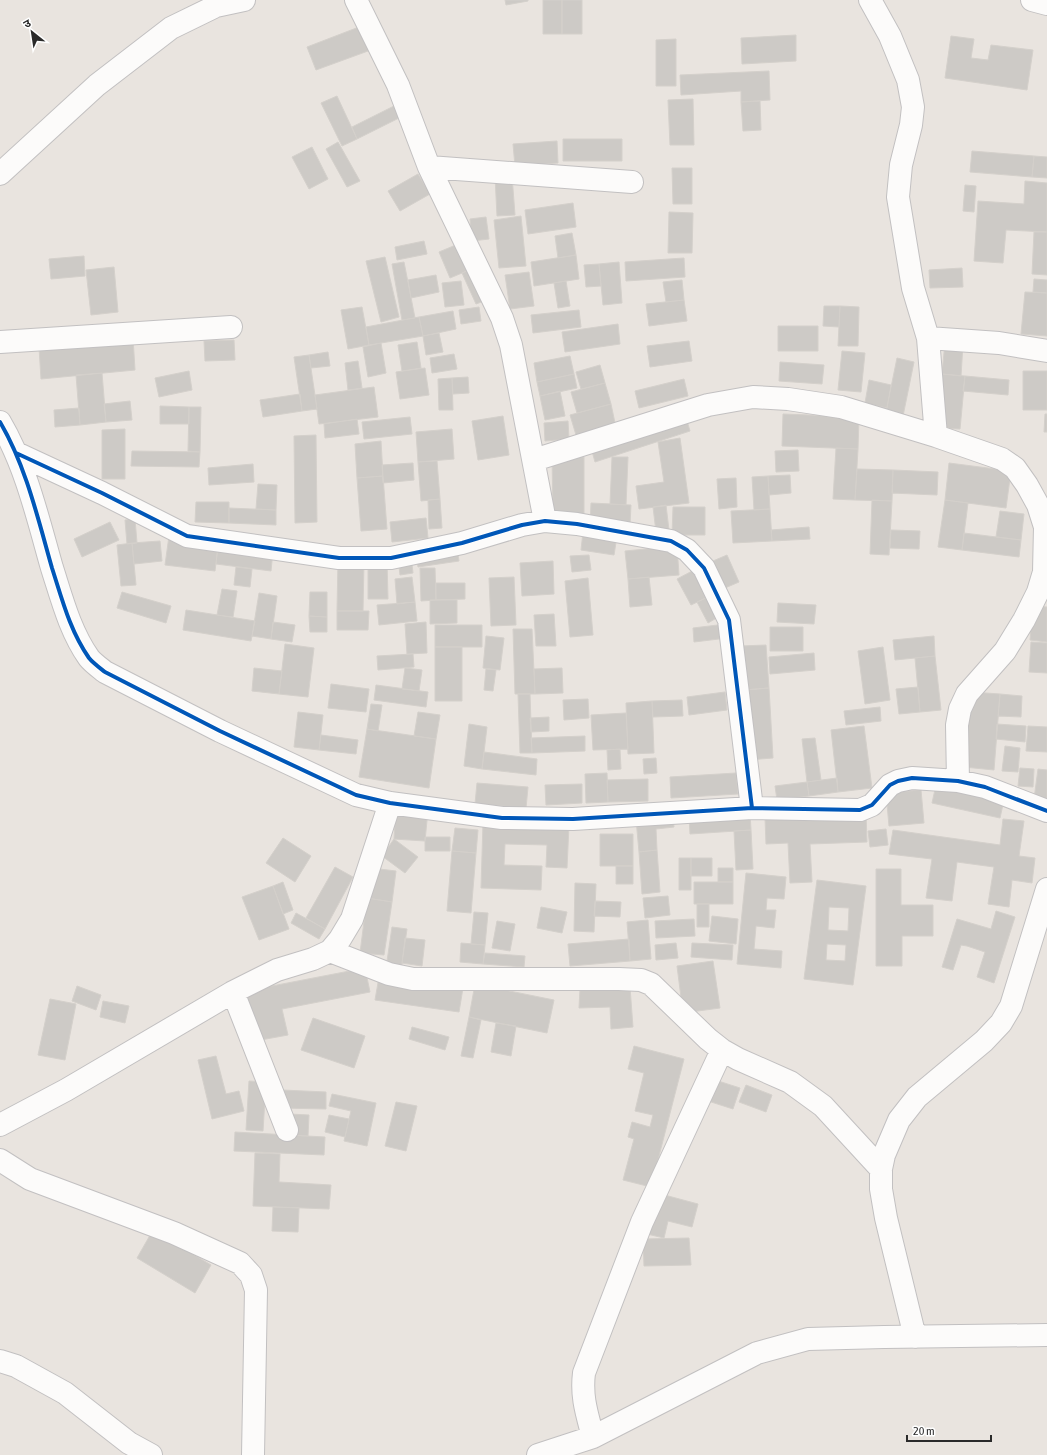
<svg xmlns="http://www.w3.org/2000/svg" width="1047" height="1455" font-family="'Asap Condensed','Noto Sans Devanagari',sans-serif">
<rect width="100%" height="100%" fill="#e9e4df"/>
<path fill="#cdcac6" stroke="#d4d0cb" fill-rule="evenodd" d="M505,0H528V1L506,5Z
M543,0H562V34H543Z
M562,0H582V34H562Z
M359,27L368,51L316,70L307,47Z
M796,35V61L742,64L741,38Z
M951,36L974,39L971,58L988,60L991,45L1033,50L1027,90L945,78Z
M676,39V86H656V40Z
M769,71L770,100L741,102V91L681,95L680,75Z
M337,96L357,139L342,146L321,103Z
M693,99L694,145H670L668,100Z
M760,101L761,130L743,131L741,102Z
M400,103L405,115L357,139L352,127Z
M563,139H622V161H563Z
M557,141L558,163L515,166L513,144Z
M338,142L360,181L347,187L326,149Z
M312,147L328,179L309,189L292,157Z
M972,151L1034,156L1032,177L970,172Z
M1034,156L1047,157V178L1032,177Z
M672,168H692V204H673Z
M418,174L430,194L400,211L388,191Z
M495,176H512L515,215L497,216Z
M1025,181L1047,183V232L1006,230L1003,263L974,261L978,201L1024,204Z
M965,185L976,186L974,212L963,211Z
M573,203L576,227L528,234L525,210Z
M669,212L693,213L692,253H668Z
M521,216L526,266L499,268L494,220Z
M486,217L489,239L472,241L470,219Z
M1034,232H1047V275L1032,274Z
M572,233L576,255L558,258L555,236Z
M424,241L427,254L397,260L395,247Z
M463,242L474,268L450,278L439,252Z
M576,255L579,279L534,286L531,262Z
M84,256L85,276L51,279L49,259Z
M385,257L399,317L381,322L366,261Z
M684,258L685,277L626,281L625,262Z
M404,262L415,318L402,320L392,264Z
M619,262L622,303L603,305L599,264Z
M599,264L601,286L586,287L584,265Z
M114,267L118,312L91,315L86,270Z
M962,268L963,287L930,288L929,270Z
M471,269L484,301L476,304L462,273Z
M529,272L534,306L510,309L505,275Z
M436,275L439,292L411,298L408,280Z
M1034,279L1047,280V293L1033,292Z
M682,280L684,300L666,302L663,282Z
M461,281L464,305L445,307L442,283Z
M566,281L570,306L558,308L554,283Z
M1025,292L1047,293V336L1021,334Z
M684,300L687,321L649,326L646,304Z
M824,306H840L839,327L823,326Z
M840,306L859,307L858,346H838Z
M362,307L369,345L348,349L341,310Z
M479,307L481,321L461,324L459,310Z
M579,310L581,327L533,333L531,315Z
M453,311L456,329L423,336L419,317Z
M419,317L423,336L369,345L366,327Z
M618,324L620,344L565,352L562,332Z
M778,326H818V351H778Z
M439,333L443,352L426,355L423,336Z
M133,338L135,370L41,379L39,347Z
M234,340L235,360L205,361L204,341Z
M689,341L692,361L650,367L647,346Z
M417,342L421,368L402,371L398,345Z
M945,342L963,344L961,376L942,374Z
M381,343L386,373L368,377L363,347Z
M842,351L865,353L861,392L838,390Z
M328,352L330,366L311,368L309,355Z
M454,354L457,369L432,373L430,358Z
M309,355L317,409L302,411L294,357Z
M570,356L574,374L537,382L534,363Z
M897,358L914,362L903,416L886,412Z
M358,361L362,388L348,390L345,363Z
M780,362L824,365L822,384L779,381Z
M600,365L605,383L581,389L576,372Z
M425,368L429,395L400,399L396,372Z
M189,371L192,390L159,397L155,378Z
M1023,371H1047V410H1023Z
M102,373L106,422L80,425L76,375Z
M574,374L577,388L540,396L537,382Z
M942,374L965,376L960,429L938,428Z
M965,376L1009,380L1008,395L963,391Z
M468,377L469,393L453,394L452,378Z
M452,378L453,410H439L438,379Z
M684,379L688,396L639,408L635,391Z
M869,380L891,385L887,408L865,403Z
M605,383L611,404L577,413L571,392Z
M374,387L378,417L319,424L315,395Z
M560,391L565,416L545,420L540,396Z
M300,394L302,411L263,417L260,400Z
M130,401L132,420L106,422L104,404Z
M611,404L615,423L576,435L570,415Z
M160,406L189,407V424H160Z
M189,407H201L200,452L188,451Z
M79,408L80,425L55,427L54,410Z
M685,414L690,431L595,462L590,444Z
M783,414L859,417L858,449L782,446Z
M1045,414H1047V432H1044Z
M503,416L509,455L478,460L472,421Z
M410,417L412,434L364,439L362,422Z
M357,419L359,434L325,438L324,424Z
M568,421L569,439L545,441L544,423Z
M125,429V479H102V430Z
M452,429L454,459L418,462L416,432Z
M316,435L317,522L295,523L294,436Z
M680,438L689,503L639,509L636,486L664,482L658,442Z
M381,441L383,476L357,478L355,444Z
M836,448L858,449L855,500L833,499Z
M798,450L799,471L776,472L775,451Z
M132,451L200,452L199,467L131,466Z
M552,457H584V514H553Z
M612,457H628L626,505L610,504Z
M437,461L440,499L421,501L418,462Z
M413,463L414,480L383,483L382,465Z
M949,463L1011,471L1006,508L945,500Z
M253,464L254,482L209,485L208,468Z
M857,469L893,470L892,501L855,500Z
M893,470L938,472L937,495L892,493Z
M790,475L791,493L769,495L768,476Z
M383,476L387,529L361,531L357,478Z
M768,476L770,509L754,510L752,477Z
M736,478L737,507L719,509L717,479Z
M258,484L277,485L276,510L256,509Z
M440,499L442,528L429,529L428,500Z
M872,500L892,501L889,555L870,554Z
M945,500L968,503L962,550L938,547Z
M196,502H229V523L195,522Z
M591,503L631,505L630,525L590,524Z
M666,505L669,530L656,532L653,507Z
M673,507H705V535H672Z
M229,508L276,510V525L229,523Z
M770,509L772,541L733,543L731,511Z
M1000,511L1024,514L1021,540L996,537Z
M426,518L428,538L392,542L390,522Z
M135,519L137,543L127,544L125,520Z
M110,522L119,540L82,557L74,539Z
M809,527L810,539L772,541L771,530Z
M891,530L920,531L919,549L890,548Z
M583,532L617,536L614,555L581,550Z
M964,533L1021,540L1019,557L962,550Z
M169,536L218,546L215,571L165,565Z
M160,541L162,561L134,564L132,543Z
M132,543L136,585L121,586L117,545Z
M218,546L273,551L271,571L216,564Z
M677,546L679,575L628,579L625,551Z
M457,547L459,561L418,567L416,553Z
M589,555L591,570L572,572L570,556Z
M727,555L739,582L725,588L713,561Z
M411,556L413,573L400,575L398,558Z
M338,560L364,561L363,611H337Z
M387,561L388,599H368V562Z
M553,561L554,594L522,596L520,563Z
M236,567L252,569L250,587L234,585Z
M420,568H435L436,600L421,601Z
M696,569L710,596L691,605L677,579Z
M412,577L415,602L397,604L395,579Z
M514,577L516,625L491,626L489,578Z
M649,577L652,605L630,607L628,579Z
M588,578L593,635L570,637L565,581Z
M436,583H465V599L436,600Z
M222,589L237,591L233,617L217,615Z
M122,592L171,606L166,623L117,608Z
M310,592H327V617L309,616Z
M259,593L277,596L271,639L252,636Z
M710,596L720,616L708,623L697,602Z
M430,600H457V623L430,624Z
M415,602L417,621L379,625L377,605Z
M778,603L816,605L814,624L777,622Z
M1033,606L1047,607V642L1030,640Z
M186,610L255,621L251,641L183,630Z
M337,611H369L368,630H337Z
M554,614L556,646H536L534,615Z
M309,616L327,617V632H310Z
M273,622L295,625L292,642L271,639Z
M426,622L427,653L407,654L405,624Z
M726,624L727,638L694,642L693,628Z
M435,625H482V647H435Z
M770,627H803V651H770Z
M513,629H532L535,694H515Z
M486,636L504,638L500,670L483,668Z
M934,636L935,656L895,660L893,640Z
M1031,642L1047,643V673L1029,672Z
M285,644L314,648L308,697L279,694Z
M766,645L769,688L744,690L741,646Z
M435,647H462V701H435Z
M883,647L890,700L865,704L858,651Z
M814,653L815,670L770,674L769,657Z
M413,654L414,667L378,670L377,656Z
M935,656L941,710L920,712L915,658Z
M254,668L282,671L279,694L252,691Z
M405,668L422,670L419,691L402,689Z
M562,668L563,693L535,694L534,669Z
M486,669L496,670L493,691L484,690Z
M331,684L369,689L366,712L328,708Z
M376,685L428,692L426,707L374,700Z
M918,687L920,712L899,714L896,689Z
M769,688L773,758L748,760L744,690Z
M725,692L727,710L689,715L687,697Z
M971,692L1000,694L994,770L964,767Z
M518,694H530L532,753H520Z
M1000,694L1022,696L1021,717L998,716Z
M588,699L589,718L564,720L563,700Z
M682,700L683,716L653,717L652,701Z
M652,701L654,753L628,754L626,703Z
M371,704L382,705L378,731L367,729Z
M880,707L881,721L846,725L844,711Z
M298,712L323,715L319,750L294,747Z
M418,712L440,715L436,739L414,736Z
M626,713L628,749L593,750L591,715Z
M549,717V731L531,732L530,718Z
M469,724L487,727L482,769L464,766Z
M997,724L1026,726L1025,742L996,739Z
M864,726L872,788L838,792L831,730Z
M1028,726L1047,727V752L1026,751Z
M367,729L436,739L429,788L359,777Z
M321,735L358,740L356,754L319,750Z
M585,736V751L532,753L531,738Z
M815,738L821,780L807,782L802,739Z
M1005,746L1020,748L1018,772L1002,771Z
M620,749L621,769L608,770L607,750Z
M484,752L537,759L536,775L482,769Z
M656,758L657,773L644,774L643,759Z
M1020,768L1034,769L1033,787L1018,786Z
M1038,769L1047,770V800L1034,799Z
M607,773L608,802L586,803L585,774Z
M736,773L738,794L671,798L670,777Z
M837,778L838,792L809,796L807,782Z
M648,779V801L608,802L607,780Z
M807,782L809,796L777,800L775,786Z
M477,783L528,787L526,808L475,804Z
M582,784V803L546,805L545,785Z
M936,785L1004,800L1000,818L932,803Z
M921,790L924,823L889,826L886,793Z
M396,807L428,810L425,841L394,839Z
M750,813L751,830L690,834L689,816Z
M866,814L867,842L810,844L812,882L790,883L788,843L766,844L765,818Z
M673,817L674,827L656,829L657,850L639,852L636,819Z
M1003,819L1024,821L1019,856L1035,858L1032,883L1012,880L1009,907L988,904L994,867L957,862L952,901L926,898L932,859L889,854L893,830L1000,845Z
M483,823L569,825L567,868L546,867L547,845L505,844L504,865L542,866L541,890L481,888Z
M455,828L478,830L476,853L452,851Z
M886,829L888,845L870,847L868,831Z
M751,830L753,869L736,870L734,831Z
M600,834H633V866H600Z
M425,837H450V851H425Z
M283,838L311,856L295,882L266,863Z
M394,839L418,857L405,873L382,856Z
M657,850L660,892L642,894L639,852Z
M452,851L476,853L471,913L447,911Z
M679,858H691V890H679Z
M691,858H712V876H691Z
M616,866H633V884H616Z
M335,867L353,877L325,929L306,918Z
M371,868L396,871L392,902L367,898Z
M718,868H733V882H718Z
M876,869H901V905H933V936H902V966H876Z
M746,873L786,877L784,899L767,898L766,910H776L774,928L756,926L754,949L782,951L781,968L737,964Z
M817,880L866,886L853,985L804,979ZM829,907L849,908L848,931L828,930ZM827,944L846,945L845,961L826,960Z
M283,882L293,910L283,914L273,886Z
M694,882H733V904H694Z
M575,883L596,884L594,932L574,931Z
M273,886L289,929L259,940L242,897Z
M668,896L670,915L645,918L643,898Z
M367,898L392,902L384,955L360,953Z
M595,901L621,902L620,917L594,916Z
M697,904H709V927H697Z
M541,907L567,912L562,933L537,928Z
M996,911L1015,917L994,983L977,977L985,952L967,946L961,945L953,970L942,967L957,919L991,929Z
M474,912L488,913L485,945L471,944Z
M296,913L325,929L319,939L291,923Z
M712,916L738,919L736,944L709,941Z
M694,919L695,936L656,938L655,921Z
M648,920L651,959L630,961L627,922Z
M497,921L515,924L510,951L492,948Z
M392,927L407,929L401,970L386,968Z
M405,938L425,940L422,966L402,963Z
M629,939L630,961L570,966L568,944Z
M461,943L485,945L483,964L460,962Z
M676,943L678,958L656,960L655,945Z
M692,943L733,945L732,960L691,957Z
M485,953L525,956L524,967L483,964Z
M713,961L720,1008L683,1013L677,966Z
M365,968L370,992L282,1009L288,1035L255,1041L246,991Z
M379,977L463,988L459,1012L375,1000Z
M475,984L554,1000L547,1033L469,1017Z
M77,986L101,995L96,1010L72,1001Z
M630,987L633,1027L611,1029L610,1007L579,1008L580,989Z
M50,999L76,1004L65,1060L38,1055Z
M103,1001L129,1006L125,1023L100,1017Z
M469,1017L481,1020L473,1058L461,1056Z
M313,1018L365,1036L354,1068L301,1050Z
M496,1023L516,1026L511,1056L491,1052Z
M412,1027L449,1037L445,1050L409,1039Z
M634,1046L684,1059L651,1187L623,1180L634,1139L628,1137L632,1122L650,1127L653,1115L635,1111L644,1073L628,1069Z
M216,1056L226,1094L239,1091L244,1111L212,1119L198,1060Z
M712,1079L740,1088L733,1109L705,1100Z
M249,1081L266,1082L263,1131L246,1130Z
M746,1085L772,1095L766,1112L739,1102Z
M282,1090L326,1092V1109L281,1108Z
M332,1094L376,1103L367,1146L344,1141L351,1111L329,1106Z
M396,1102L417,1106L406,1151L385,1146Z
M289,1114L309,1115L308,1136L288,1135Z
M329,1115L349,1119L345,1137L325,1132Z
M235,1132L325,1137L324,1155L234,1151Z
M255,1153L280,1154L279,1182L331,1185L329,1209L253,1206Z
M657,1193L698,1204L692,1227L668,1221L664,1238L647,1234Z
M273,1207L299,1208L298,1232L272,1231Z
M153,1230L211,1265L195,1293L137,1258Z
M689,1238L691,1265L644,1266L643,1239Z"/>
<g fill="none" stroke-linecap="round" stroke-linejoin="round">
<defs>
<path id="minor" d="M356,0L398,85L429,167L502,318L511,345L545,521
M870,0L890,36L908,80L913,107L911,125L901,165L898,197L913,288L928,338L936,436
M1032,0L1047,4
M429,167L632,182
M0,174L97,85L171,28L216,6L244,0
M928,338L999,343L1047,351
M0,342L231,327
M0,422C26,466 38,519 52,568C62,599 70,631 89,658C93,663 100,668 105,672L220,731L356,795L390,803L502,818L573,819L752,808L860,810L872,805L890,785L898,781L912,778L958,781L985,787L1047,811
M16,453L102,493L187,536L339,558H391L462,543L522,525L545,521L577,524L671,541L687,550L704,568L729,620L752,808
M534,460L708,405L753,397L788,399L841,407L936,436L1002,459L1015,468L1027,485L1038,505L1045,527L1044,572L1038,592L1024,620L1005,651L967,694L960,709L957,725L958,781
M330,951L389,974L413,979H619L641,980L651,984L708,1039L722,1050L738,1059L790,1082L823,1106L881,1169
M233,992L287,1130
M0,1125L66,1090L233,992L277,970L313,959L330,951L340,939L352,919L390,803
M0,1160L30,1179L174,1233L240,1263L251,1275L256,1290L253,1455
M915,1337L886,1218L881,1189V1169L884,1155L899,1120L917,1097L984,1041L1001,1023L1011,1006L1047,889
M0,1361L16,1366L65,1393L129,1443L151,1455
M593,1437C587,1414 581,1397 584,1373L642,1222L722,1050
M538,1455L593,1437L757,1353L808,1339L884,1337L1047,1335"/>
</defs>
<use href="#minor" stroke="#c2c0c1" stroke-width="24"/>
<use href="#minor" stroke="#fcfbfa" stroke-width="22"/>
<defs>
<path id="cycleway" d="M0,422C26,466 38,519 52,568C62,599 70,631 89,658C93,663 100,668 105,672L220,731L356,795L390,803L502,818L573,819L752,808L860,810L872,805L890,785L898,781L912,778L958,781L985,787L1047,811
M16,453L102,493L187,536L339,558H391L462,543L522,525L545,521L577,524L671,541L687,550L704,568L729,620L752,808"/>
</defs>
<use href="#cycleway" stroke="#fff" stroke-width="6"/>
<use href="#cycleway" stroke="#0057b8" stroke-width="4"/>
</g>
<g transform="translate(32 32) rotate(330)" stroke="#ffffff" stroke-width="3" paint-order="stroke">
<path d="M0-3L7 15L0 10L-7 15Z" fill="#2a2a2a"/>
<text y="-6" font-size="11" font-weight="bold" text-anchor="middle" fill="#2a2a2a">उ</text>
</g>
<path d="M907 1435v6h84v-6" fill="none" stroke="#2a2a2a" stroke-width="2"/>
<text x="913" y="1435" font-size="12" fill="#2a2a2a" stroke="#ffffff" stroke-width="3" paint-order="stroke">20 m</text>
</svg>
